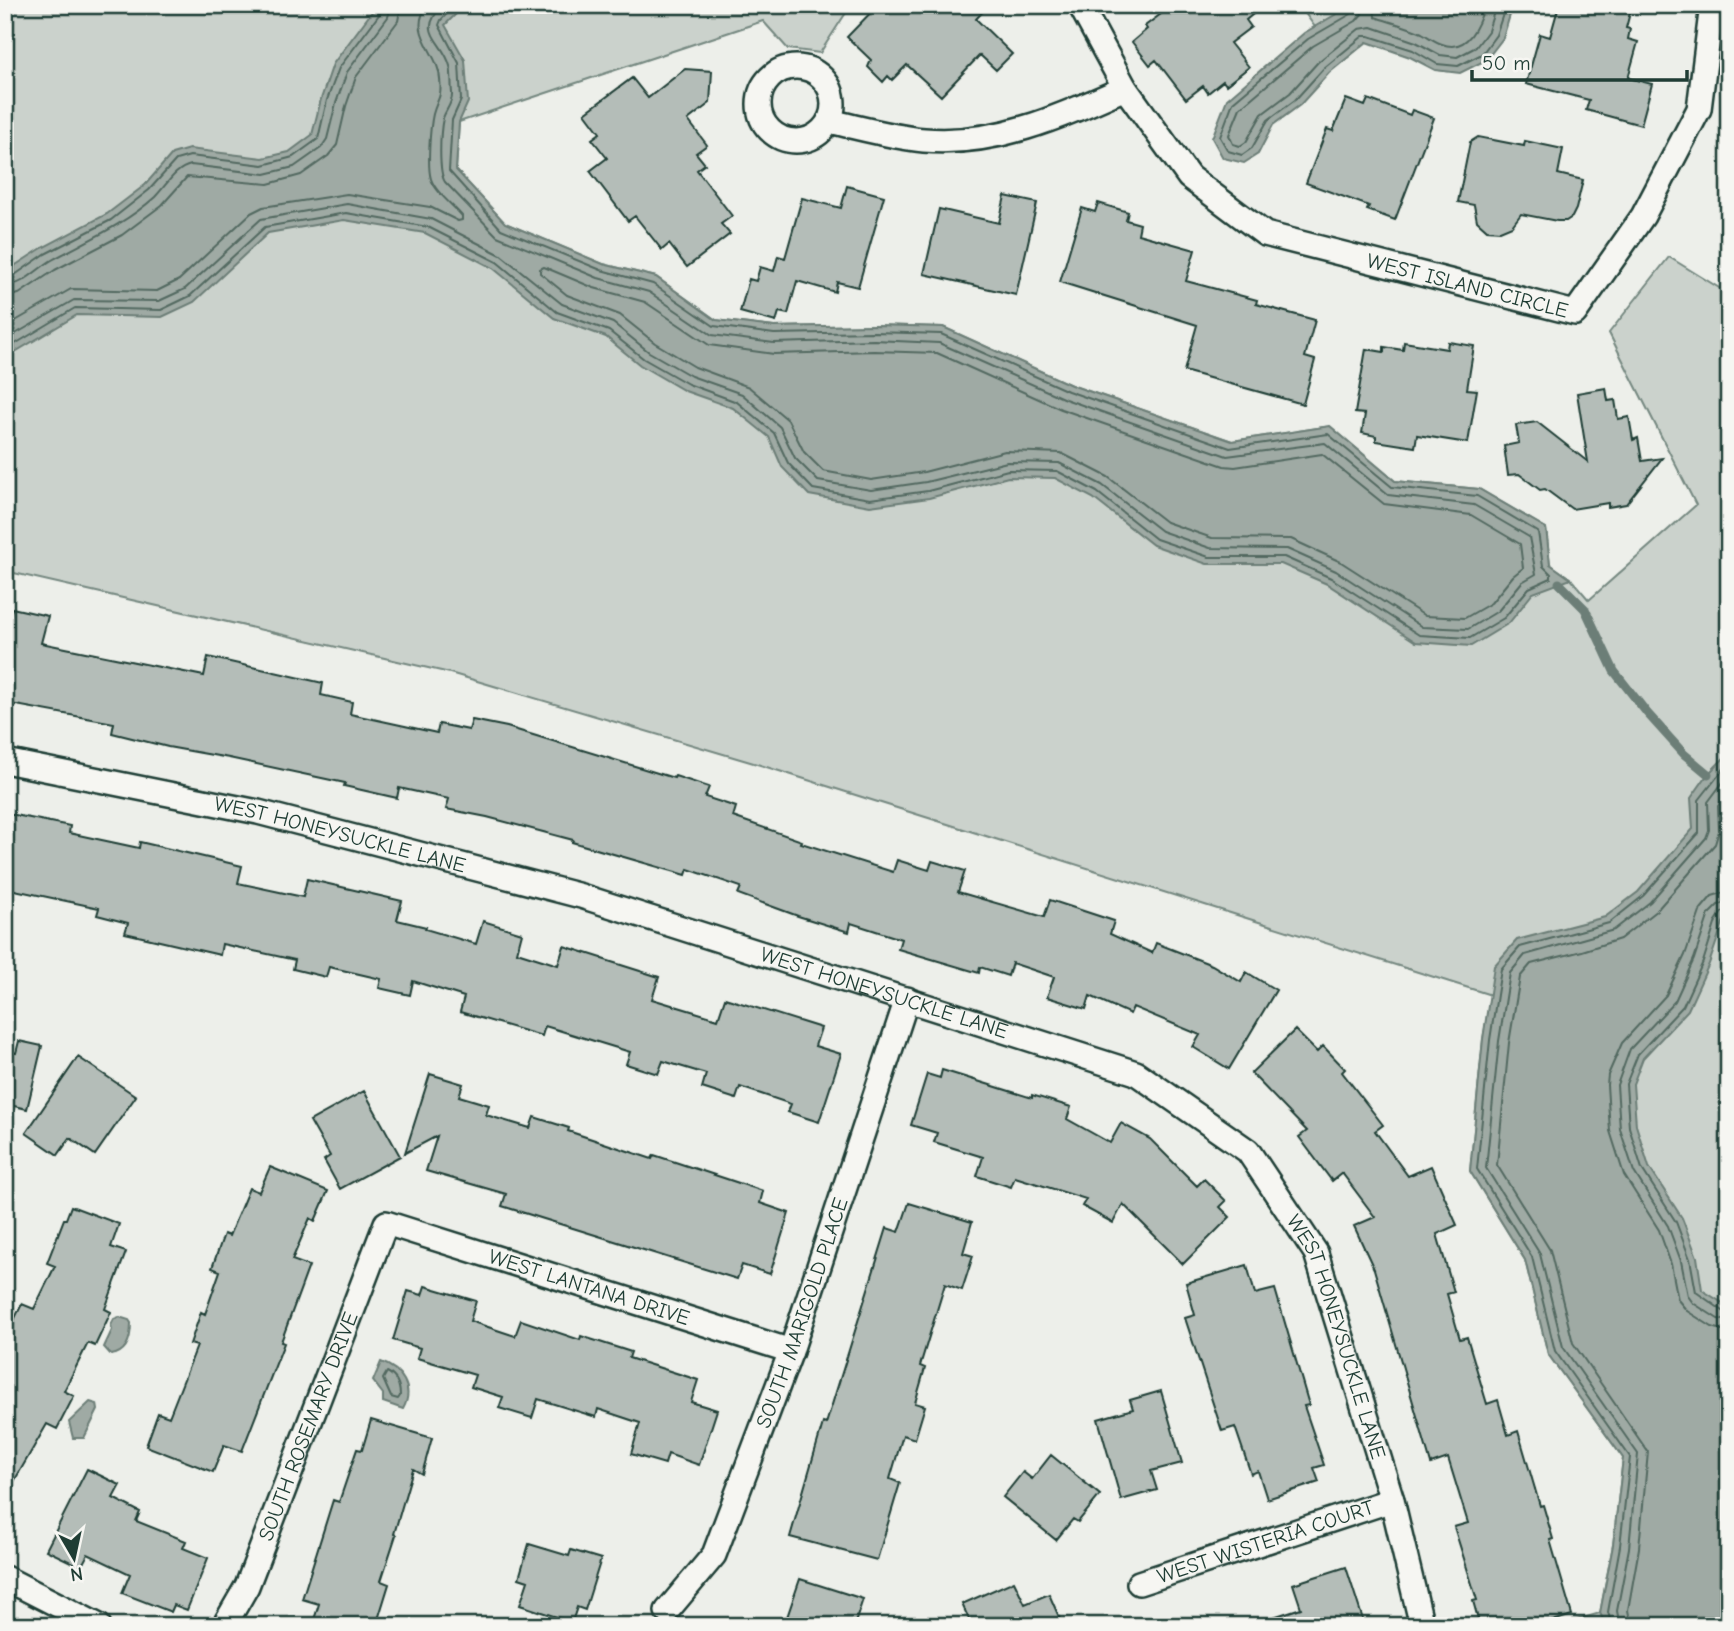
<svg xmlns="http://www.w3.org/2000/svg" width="1734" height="1631" font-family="'Comic Neue',sans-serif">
<rect width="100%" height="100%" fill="#edefea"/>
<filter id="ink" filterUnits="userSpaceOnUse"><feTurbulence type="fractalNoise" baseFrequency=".0143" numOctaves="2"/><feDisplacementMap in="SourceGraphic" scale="14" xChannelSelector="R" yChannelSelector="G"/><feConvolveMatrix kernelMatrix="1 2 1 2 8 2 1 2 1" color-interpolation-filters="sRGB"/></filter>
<g filter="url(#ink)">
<path fill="#cbd2cc" stroke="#758880" stroke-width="2" d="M5,5H851L820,53L788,49L763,21L459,122L456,170L505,223L603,264L656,277L716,320L774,327L874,325L943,327L1071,385L1232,441L1330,426L1395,481L1479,489L1546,528L1550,564L1571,579L1589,600L1696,505L1609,333L1669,257L1729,294V1626H1557L1600,1613L1613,1545L1623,1458L1548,1354L1525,1260L1470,1171L1483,1039L1491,995L757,764L450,673L5,571Z
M1299,5H1352L1315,27Z"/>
<path fill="#9faaa4" stroke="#6c7e77" stroke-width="2" d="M377,5H465L445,25L465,60L468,102L459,122L456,170L505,223L603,264L656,277L716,320L774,327L874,325L943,327L1071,385L1232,441L1330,426L1395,481L1479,489L1546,528L1550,564L1571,579L1533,593L1509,623L1471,646L1416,642L1327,584L1281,564H1207L1153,545L1093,498L1055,478L1008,477L929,498L870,506L809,495L782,467L769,437L733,408L685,391L640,365L606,337L554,318L493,268L425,233L344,220L268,233L194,302L162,317L77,315L5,358V272L42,248L107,214L145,185L172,154L189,149L263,158L289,152L312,135L321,99L333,64Z
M1352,5H1513L1503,38L1486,60L1460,73L1435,70L1410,57L1367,42L1329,73L1300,105L1273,125L1258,154L1244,163L1223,158L1212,138L1227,99L1304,33Z
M1729,753V913L1723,923L1709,964L1688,1010L1643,1058L1633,1084L1636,1125L1649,1167L1682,1218L1697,1257L1702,1290L1729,1307V1626H1606L1600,1613L1613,1545L1623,1458L1548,1354L1525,1260L1470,1171L1483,1039L1494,966L1517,940L1605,917L1638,892L1693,829L1691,798L1708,774Z
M119,1317L129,1320L131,1323C131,1337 128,1353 111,1355L104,1347L112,1330L111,1325L114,1319Z
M381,1362C401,1369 415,1388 403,1409L383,1402V1394L373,1381Z
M90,1402L97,1404L98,1410L84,1438H73L69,1422Z"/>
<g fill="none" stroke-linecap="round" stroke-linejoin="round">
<path stroke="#526961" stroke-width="2" d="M1354,5L1351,14L1308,39L1233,102L1220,137L1228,151L1242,155L1252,148L1268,120L1295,100L1324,68L1363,36H1369L1413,50L1437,64L1458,66L1482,54L1496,35L1506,5
M1363,5L1362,14L1356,21L1313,46L1240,108L1229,135L1233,144L1240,146L1246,142L1262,114L1290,93L1318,62L1359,29L1372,27L1416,42L1440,55L1457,57L1476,47L1488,31L1496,5
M1374,5L1375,17C1390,22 1407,26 1422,33C1429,37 1435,42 1442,44C1468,54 1479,24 1485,5
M544,267L594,288L645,302L709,345L774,354L874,351L937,353L1061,409L1224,466L1235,467L1322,454L1384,504L1471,515L1520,544L1523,568L1513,576L1491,603L1465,618L1425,616L1341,562L1291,539L1212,538L1166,522L1108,477L1061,453L1005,451L924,472L871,480L823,471L804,452L788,420L749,387L695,367L655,343L620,315L567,295L540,273V269Z
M5,278L12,277L45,254L111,220L149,190L176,160L190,156L263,165L293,157L318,139L327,100L339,68L381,12L382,5
M5,286C23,286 38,268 52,260C88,240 124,225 155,197C167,185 174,169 191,165L265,174L294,167L321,148L327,139L336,103L347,72L388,17L391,5
M5,297L19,294L55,270L122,235L162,205L187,177L268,184L301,175L328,156L337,145L346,106L356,77L398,21L401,5
M5,327L71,289L157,291L179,280L251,213L263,207L347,194L430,207L458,221L462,220V216C453,205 436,193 431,179C427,167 430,127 433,114C438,97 442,98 440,79C439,52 406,32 428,5
M5,340L74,300L159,301L185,289L261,219L347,204L431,219L501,255L562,304L613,323L649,352L691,376L742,394L780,427L795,458L818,481L871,490L926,482L1007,462L1059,463L1102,485L1161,531L1210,548L1287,549L1336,571L1422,627L1468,629L1498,611L1522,582L1536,574L1529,537L1474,505L1388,495L1325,443L1227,456L1065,399L939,343L874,340L774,343L712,335L649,292L598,278L497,236L445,182C438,171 440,132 443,118C446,109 453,103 452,93C451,85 452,74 450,66C443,39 415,34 443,5
M5,350L75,308L161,310L190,296L265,227L346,213L428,227L497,262L557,312L609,331L644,359L688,384L737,402L774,433L788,463L813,489L870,499L928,491L1008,470L1057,471L1097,492L1156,539L1209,557H1284L1331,578L1419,635L1470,638L1504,618L1529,588L1551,578V574L1543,566L1538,532L1477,496L1392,487L1328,434L1230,448L1068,391L941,334L874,332L774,334L714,326L653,284L601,270L501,229L449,171L452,120L461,100L459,63L439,25L441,20L455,5
M1729,891L1712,896L1701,909L1685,955L1666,995L1622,1043L1608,1075L1607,1085L1610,1131L1624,1175L1659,1230L1671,1264L1678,1300L1687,1311L1712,1327L1729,1332
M1729,902L1718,905L1709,914L1694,959L1675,1001L1630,1049L1617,1085L1620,1129L1634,1172L1668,1226L1681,1261L1688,1296L1693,1303L1718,1319L1729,1321
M1729,911L1722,912L1716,921L1703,962L1683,1006L1638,1054L1626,1084L1629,1127L1642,1169L1676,1222L1690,1259L1696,1292L1723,1311L1729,1313
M387,1372C397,1377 400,1385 400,1396L398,1399L391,1397L383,1379Z
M1612,1626L1608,1612L1620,1546L1630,1457L1555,1351L1532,1257L1477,1169L1490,1040L1501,969L1520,947L1609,923L1643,896L1699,833V800L1729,762
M1620,1626L1617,1611L1629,1548L1638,1454L1563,1347L1540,1254L1486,1168L1499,1041L1510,973L1525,955L1614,930L1650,902L1706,838L1709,830L1708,802L1729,774
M1631,1626L1628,1610L1639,1548L1648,1452L1573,1343L1550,1250L1497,1165L1509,1043L1520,977L1531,964L1582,951L1620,939L1657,910L1715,844L1719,831L1718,806L1729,790"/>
<path stroke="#6c7e77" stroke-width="9" d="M1559,583L1585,609L1614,671L1647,713L1684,754L1708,774"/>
</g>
<path fill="#b4bdb8" stroke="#1f3d34" stroke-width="2" d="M878,5H989L976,19L1012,54L996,70L980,55L941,96L907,65L892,80L888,76L883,82L868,67L871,60L847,37Z
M1173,5H1264L1246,20L1251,27L1230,43L1249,67L1226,85L1223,81L1208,93L1203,86L1186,99L1156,60L1150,65L1132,42L1147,29L1145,26Z
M1559,5H1632L1626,28L1630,29L1628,39L1638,42L1628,78L1652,84L1641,125L1586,110L1589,100L1526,84L1540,34L1550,37Z
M685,69L712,71L710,103L688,120L707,145L696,153L705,164L697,170L732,216L721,224L730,234L687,267L669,244L662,250L635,216L628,221L590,171L607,158L592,139L600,133L585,113L632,78L648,98Z
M1346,99L1365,106L1368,99L1410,115L1412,110L1434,118L1395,220L1367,210L1369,206L1306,183L1327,129L1333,131Z
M1478,137L1524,146L1525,141L1563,149L1558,174L1583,180L1576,209L1572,217L1566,221H1557L1521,214L1512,226L1500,231L1487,230L1477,221L1474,205L1458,202L1470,142Z
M847,186L884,196L858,287L837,282L835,292L797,281L788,314L779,312L776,322L740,312L749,279L756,281L760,267L774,271L778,256L785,258L802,198L841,208Z
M1005,196L1037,203L1016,295L924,274L939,209L999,223Z
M1098,203L1128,212L1126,220L1140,224L1138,234L1195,250L1186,281L1257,300L1256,304L1315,320L1305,357L1315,360L1303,404L1184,371L1197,325L1060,282L1082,208L1095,212Z
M1404,342L1447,349L1448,342L1474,346L1467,389L1477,390L1468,443L1417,435L1415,447L1376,441V436L1362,433L1365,414L1355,413L1366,349L1384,352V347L1403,350Z
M1606,388L1608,401L1615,400L1618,419L1629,417L1633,440L1638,438L1642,461L1662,458L1626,504L1608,507V503L1572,509L1545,489L1540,490L1519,474L1508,475L1504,446L1519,443L1516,425L1537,422L1588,462L1577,393Z
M12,608L48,616L41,643L204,676L208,657L323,683L321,695L352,702L350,714L437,733L439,724L469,730L472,720L507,727L674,778L675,776L709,787L705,797L736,807L733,817L802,841L801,843L893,872L897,860L929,870L932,861L965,871L958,892L1044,917L1050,900L1114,921L1110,934L1152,953L1156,943L1212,965L1241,982L1246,972L1276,990L1229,1069L1193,1047L1200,1035L1133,1007L1130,1014L1090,996L1086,1009L1047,997L1054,977L1012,963L1008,976L980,967L979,973L898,949L901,939L851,923L849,932L798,916L738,894L741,887L688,869L686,875L572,842L573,840L487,817L446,809L449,799L399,788L397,798L344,786L345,783L229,758L168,747L112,733L114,723L5,703V620H9Z
M5,813L70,826L69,833L139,848L140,842L242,866L238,883L303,897L307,879L402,901L397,920L426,927L425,929L476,944L483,921L522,933L517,952L558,965L564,946L602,958V959L659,977L652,999L718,1019L725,998L821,1028L815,1046L841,1054L819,1122L788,1112L791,1104L740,1087L736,1099L702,1088L706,1074L663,1061L658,1074L626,1064L630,1052L545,1026L542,1036L460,1012L464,997L413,981L410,995L379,988L381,979L329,967L326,977L293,969L295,960L222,944L220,955L125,933L128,923L97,915L99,908L5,888Z
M1295,1030L1317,1052L1323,1046L1345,1069L1342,1072L1383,1125L1375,1131L1408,1176L1431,1166L1457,1225L1437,1234L1454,1292L1447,1294L1460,1339L1467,1337L1487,1404L1498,1400L1508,1435L1518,1431L1540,1506L1543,1505L1553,1539L1550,1540L1572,1615L1537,1626H1480L1473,1601L1477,1600L1454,1527L1468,1523L1448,1458L1431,1464L1374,1269L1354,1226L1375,1217L1342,1173L1332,1181L1299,1137L1307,1131L1251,1073Z
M19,1041L42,1046L27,1109L5,1104V1051L16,1053Z
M78,1057L136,1096L95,1155L70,1138L58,1155L26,1133Z
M942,1070L1032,1098V1095L1071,1107L1067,1119L1110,1143L1121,1123L1150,1139L1197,1186L1204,1179L1226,1201L1220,1207L1230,1217L1183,1264L1123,1204L1113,1223L1082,1206L1086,1199L1015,1177L1011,1187L977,1176L983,1157L934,1142L937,1133L911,1125L927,1074L940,1078Z
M430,1074L463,1084L459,1096L489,1105L486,1115L530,1128L534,1117L569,1128L568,1131L652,1159L654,1155L763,1191L760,1203L789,1213L770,1274L742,1265L737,1279L502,1206L506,1194L426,1171L437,1136L405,1153Z
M364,1091L400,1156L340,1189L324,1160L330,1156L310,1121Z
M270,1167L328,1191L315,1221L310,1218L292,1260L309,1266L281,1342L284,1343L242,1451L224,1445L213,1472L146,1446L158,1413L169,1417L197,1346L190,1344L201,1312L205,1314L220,1271L212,1268L224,1234L229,1236L249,1188L259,1192Z
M909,1203L972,1222L963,1253L973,1256L962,1290L945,1284L920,1366L925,1368L915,1403L925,1406L915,1439L903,1435L890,1479L900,1483L877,1560L790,1537L823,1423L826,1424L887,1228L899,1232Z
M71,1206L119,1224L111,1247L126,1252L105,1309L111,1312L95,1346L88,1343L64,1391L74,1396L57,1429L47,1424L5,1497V1338L22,1304L34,1309L55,1266L47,1263L64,1219H66Z
M1247,1265L1255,1294L1275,1289L1309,1405L1304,1406L1324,1465L1314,1468L1319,1482L1267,1499L1258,1471L1251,1474L1235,1427L1222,1431L1185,1318L1195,1315L1186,1283Z
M425,1286L476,1301L470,1321L515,1336L521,1320L580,1340L581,1336L631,1352L629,1358L698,1380L691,1402L717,1410L699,1465L668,1454L665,1464L631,1454L640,1423L598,1409L596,1417L538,1399L532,1418L499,1408L503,1397L471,1387L475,1375L417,1358L420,1348L393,1340L408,1291L422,1295Z
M1161,1391L1182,1463L1151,1471L1157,1490L1121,1500L1098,1419L1133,1409L1130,1400Z
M371,1420L432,1438L422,1474L413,1469L394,1534L396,1535L381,1581L389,1584L376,1626H312L319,1604L302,1599L333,1500L339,1502L357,1449L362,1450Z
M1051,1455L1100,1495L1078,1522L1073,1519L1056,1540L1003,1497L1023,1472L1032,1479Z
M87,1469L120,1485L113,1498L140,1512L136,1521L186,1541L183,1548L208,1558L187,1610L174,1605L171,1612L122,1593L130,1574L88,1554L81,1567L46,1550Z
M529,1544L569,1556L571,1550L601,1559L585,1610L577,1607L572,1622L520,1605L528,1581L519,1578Z
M1346,1567L1365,1626H1261V1621L1301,1608L1293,1584Z
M800,1579L863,1599L854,1626H784Z
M1014,1581L1025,1604L1049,1594L1063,1626H972L962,1604Z"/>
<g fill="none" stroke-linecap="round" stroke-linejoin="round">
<defs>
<g id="street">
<path id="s1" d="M1080,5L1125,88L1189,177L1265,234L1575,313L1643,216L1699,109L1712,5"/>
<circle cx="796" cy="104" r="37"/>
<path d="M829,121C861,128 892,137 924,140C996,146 1062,116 1125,88"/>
<path id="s2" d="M5,761L258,812L581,896L1136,1073L1248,1151L1316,1253L1392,1500L1422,1626"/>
<path d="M5,1578L99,1626"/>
<path id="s3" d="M1139,1583L1392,1500"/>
<path id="s4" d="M667,1611L714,1555L791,1351L907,999"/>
<path id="s5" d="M224,1626L247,1586L386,1223L791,1351"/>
</g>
</defs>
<use href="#street" stroke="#1f3d34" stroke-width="28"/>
<use href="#street" stroke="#f6f6f2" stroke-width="23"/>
</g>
</g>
<g text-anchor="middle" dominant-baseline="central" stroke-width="7" stroke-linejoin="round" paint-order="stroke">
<g font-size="21" fill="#1f3d34" stroke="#f6f6f2">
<text stroke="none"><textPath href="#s1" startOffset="508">WEST ISLAND CIRCLE</textPath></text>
<text stroke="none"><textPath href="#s2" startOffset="343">WEST HONEYSUCKLE LANE</textPath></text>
<text stroke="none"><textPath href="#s2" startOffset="910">WEST HONEYSUCKLE LANE</textPath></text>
<text stroke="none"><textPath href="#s5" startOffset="648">WEST LANTANA DRIVE</textPath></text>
<text stroke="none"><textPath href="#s4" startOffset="331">SOUTH MARIGOLD PLACE</textPath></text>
<text stroke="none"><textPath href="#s2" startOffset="1519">WEST HONEYSUCKLE LANE</textPath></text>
<text stroke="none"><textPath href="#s5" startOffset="217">SOUTH ROSEMARY DRIVE</textPath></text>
<text stroke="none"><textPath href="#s3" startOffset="133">WEST WISTERIA COURT</textPath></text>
</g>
</g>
<rect width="1734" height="1631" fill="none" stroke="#f6f6f2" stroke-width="28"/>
<rect x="14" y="14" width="1706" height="1603" fill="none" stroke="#1f3d34" stroke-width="2.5" filter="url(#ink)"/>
<g transform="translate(74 1558) rotate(171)" stroke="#f6f6f2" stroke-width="5" paint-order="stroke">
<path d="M0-5L12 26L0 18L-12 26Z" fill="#1f3d34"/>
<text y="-10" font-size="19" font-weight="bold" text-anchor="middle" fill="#1f3d34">N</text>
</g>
<path d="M1472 70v10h215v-10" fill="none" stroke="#1f3d34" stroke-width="3.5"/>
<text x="1482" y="70" font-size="21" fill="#1f3d34" stroke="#f6f6f2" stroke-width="5" paint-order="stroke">50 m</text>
</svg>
